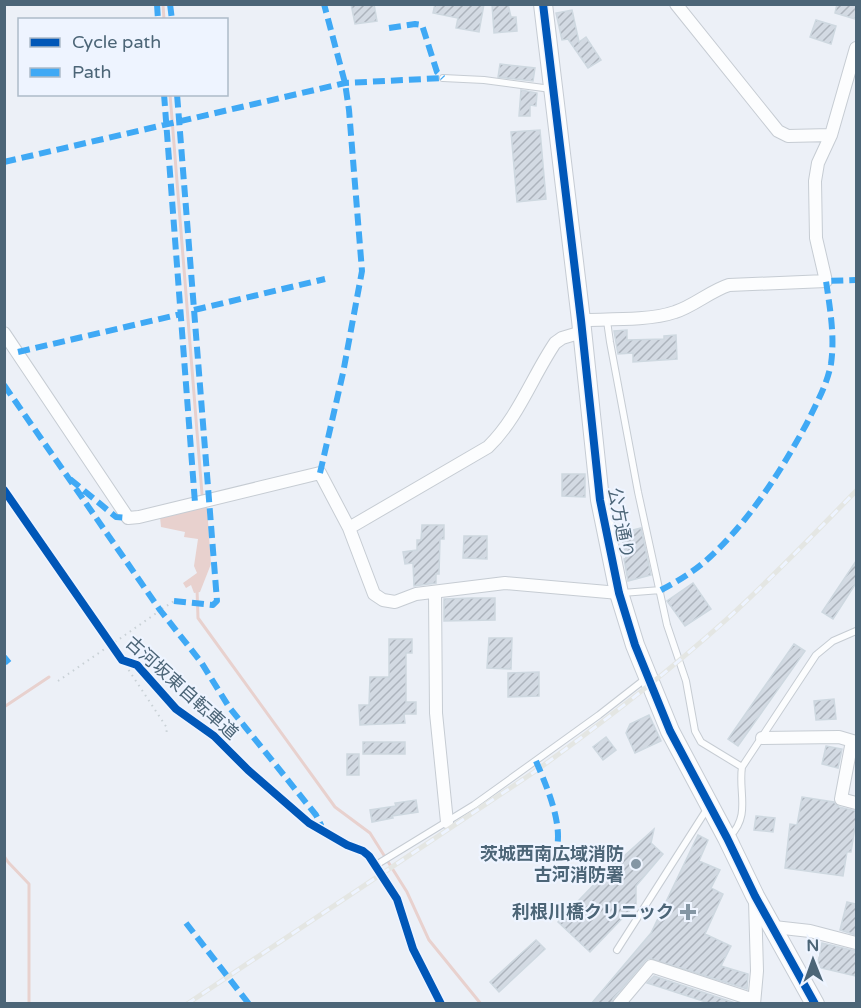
<svg xmlns="http://www.w3.org/2000/svg" width="861" height="1008" font-family="'Varela Round','Noto Sans JP',sans-serif">
<defs>
<pattern id="building-hatch" width="6" height="6" patternUnits="userSpaceOnUse" patternTransform="scale(1.5)"><rect width="6" height="6" fill="#d3dae3"/><path d="M-1 1l2-2M0 6l6-6M5 7l2-2" fill="none" stroke="#adb4bd"/></pattern>
</defs>
<rect width="100%" height="100%" fill="#ecf0f7"/>
<path fill="#e8d1ce" d="M207,507L211,564L200,592L194,593L191,585L186,588L183,583L197,573L194,566L198,539L184,537L185,532L161,527L160,517Z"/>
<g fill="none" stroke-linecap="round" stroke-linejoin="round">
<path stroke="#e8d1ce" stroke-width="3" d="M163,4L164,20
M170,94L202,494
M197,589L198,618L335,807L370,833L407,892L429,940L481,1004
M4,707L49,677
M4,856L8,862L29,884V1004"/>
</g>
<path fill="url(#building-hatch)" stroke="#ced8e0" stroke-width="1.5" d="M351,4H374L377,21L355,24Z
M435,4H484L479,32L456,28L458,18L433,13Z
M492,4H508L511,17H516L517,31L494,33Z
M837,4H856L855,19L835,13Z
M572,10L579,42L586,37L601,60L588,68L568,39L562,40L556,13Z
M816,20L836,26L831,44L810,37Z
M500,64L535,68L533,81L498,77Z
M521,90L537,93L536,106L530,105V116H519Z
M540,130L546,199L517,202L511,132Z
M627,330V340L664,339V336L676,335L677,359L633,362V353L618,354L614,331Z
M562,474H585V497L562,496Z
M422,525H444V539H440L439,574H436V583L414,586L413,563L405,564L403,552L417,550V540H421Z
M641,528L651,575L628,581L624,559L626,558L621,533Z
M464,536H487V559L463,558Z
M856,561V583L833,619L822,612Z
M693,583L711,609L685,626L667,601Z
M472,598H495V620L444,621V599Z
M489,638H512L511,669L487,668Z
M389,639H412V653H406V702H416V714H404L405,723L360,725L359,705H369L370,677H389Z
M794,644L805,651L738,746L728,739Z
M539,672V696L508,697V673Z
M834,699L836,719L816,720L814,701Z
M649,715L661,741L635,753L626,733L630,724Z
M606,737L616,750L603,760L593,747Z
M363,742H405V754H363Z
M826,746L842,749L838,768L822,764Z
M347,754H359V775H347Z
M802,797L834,802L839,807L856,811V827H855L851,852H847L843,876L785,868L790,824L797,825Z
M416,800L418,812L392,816L393,818L372,822L370,810L396,806L395,803Z
M756,816L775,818L773,832L754,830Z
M654,829L651,843L663,854L636,886V904L590,952L558,922L604,874Z
M698,835L708,840L699,861L720,870L711,888L723,894L705,934L731,946L721,966L748,974L747,989L649,958L645,961L613,999L611,1004H591L651,933Z
M847,902L856,904V935L840,930Z
M536,940L545,949L499,992L490,982Z
M822,943L856,951V976L817,967Z
M654,976L738,1004H712L647,983Z"/>
<g fill="none" stroke-linecap="round" stroke-linejoin="round">
<defs>
<path id="lane" d="M443,78L484,80L551,89
M607,321L610,342L638,492L667,625L686,681L695,731L701,742L742,767
M622,593L661,590
M321,829L347,845L363,851L369,856L397,899
M730,836C751,815 738,792 742,767L816,655L833,641L856,631
M376,865L474,805L599,715L645,679
M617,950L707,809"/>
<path id="street" d="M676,4L778,131L788,136L831,135
M581,320C608,319 649,321 675,312C694,306 710,291 729,285L826,281L816,238L815,181L818,163L831,135L856,48
M4,333L128,518L139,517L320,473L349,528L374,594L383,600L395,602L416,594L505,583L619,593
M349,528L488,447C518,418 532,377 555,343L562,338L582,332
M435,593L436,713L447,822
M762,738L839,737L856,742
M852,741L841,799L856,803
M774,927L810,931L856,943
M619,1004L651,966L754,1000
M754,1004L757,971L755,900"/>
<path id="secondary" d="M543,4L581,320L600,500L619,593L635,645L670,731L727,838L755,896L815,1004"/>
</defs>
<use href="#lane" stroke="#c6ccd3" stroke-width="8"/>
<use href="#street" stroke="#c6ccd3" stroke-width="14"/>
<use href="#secondary" stroke="#c6ccd4" stroke-width="20"/>
<path stroke="#c9d1d6" stroke-width="2" stroke-dasharray="1.5 4.5" stroke-linecap="butt" d="M162,609L174,601
M115,642L158,612
M122,660L167,728L166,736
M58,681L109,646"/>
<use href="#lane" stroke="#fcfdfe" stroke-width="6"/>
<use href="#street" stroke="#fcfdfe" stroke-width="12"/>
<use href="#secondary" stroke="#fcfdfe" stroke-width="18"/>
<defs>
<path id="rail" d="M187,1004L534,772C601,724 666,674 727,619C772,578 814,534 856,491"/>
</defs>
<use href="#rail" stroke="#e4e6e3" stroke-width="5"/>
<use href="#rail" stroke="#eef4ff" stroke-width="3" stroke-dasharray="9" stroke-linecap="butt"/>
<path stroke="#3fa9f5" stroke-width="6" stroke-dasharray="12 6" stroke-linecap="butt" d="M157,4L158,20
M170,4L172,20
M389,28L415,24L422,25L437,72L443,78
M164,94L195,503
M4,162L345,83L443,78
M194,310L325,279
M18,352L181,314
M4,385L160,610L201,662L229,707L316,815L321,825V829
M320,473L343,373L362,271L349,110L345,83L324,4
M70,479L116,517L128,518
M661,590C678,581 695,571 710,557C750,520 781,471 807,423C816,404 827,385 831,364C835,336 830,309 826,281L856,280
M174,601L213,605L217,601L177,94
M4,657L9,663
M536,761C546,785 564,825 556,851
M186,923L249,1004"/>
<defs>
<path id="cycleway" d="M543,4L581,320L600,500L619,593L635,645L670,731L727,838L755,896L815,1004
M4,490L122,660L137,665L176,709L214,736L248,770L309,823L347,845L363,851L369,856L397,899L413,949L441,1004"/>
</defs>
<use href="#cycleway" stroke="#eef4ff" stroke-width="11"/>
<use href="#cycleway" stroke="#0057b8" stroke-width="8"/>
</g>
<g fill="#8496a4" stroke="#eef4ff" stroke-width="2">
<circle cx="636" cy="864" r="6"/>
<path d="M685 903h6v6h6v6h-6v6h-6v-6h-6v-6h6z"/>
</g>
<g text-anchor="middle" dominant-baseline="central" stroke-width="4.5" stroke-linejoin="round" paint-order="stroke">
<g font-size="18" fill="#4c6577" stroke="#eef4ff">
<text transform="translate(621 523) rotate(79)">公方通り</text>
<text transform="translate(182 688) rotate(42)">古河坂東自転車道</text>
</g>
<g font-size="18" font-weight="bold" fill="#4c6577" stroke="#eef4ff" text-anchor="end">
<text x="624" y="854">茨城西南広域消防<tspan x="624" dy="21">古河消防署</tspan></text>
<text x="674" y="912">利根川橋クリニック</text>
</g>
</g>
<rect width="861" height="1008" fill="none" stroke="#4c6577" stroke-width="12"/>
<rect x="18" y="18" width="210" height="78" fill="#eef4ff" stroke="#adbbc9" stroke-width="1.5"/>
<rect x="30" y="38" width="30" height="9" fill="#0057b8" stroke="#adbbc9" stroke-width="1.5"/>
<text x="72" y="48" font-size="18" fill="#4c6577">Cycle path</text>
<rect x="30" y="68" width="30" height="9" fill="#3fa9f5" stroke="#adbbc9" stroke-width="1.5"/>
<text x="72" y="78" font-size="18" fill="#4c6577">Path</text>
<g transform="translate(813 960) rotate(359)" stroke="#eef4ff" stroke-width="4.5" paint-order="stroke">
<path d="M0-4.5L10 22L0 15L-10 22Z" fill="#4c6577"/>
<text y="-9" font-size="16" font-weight="bold" text-anchor="middle" fill="#4c6577">N</text>
</g>
</svg>
